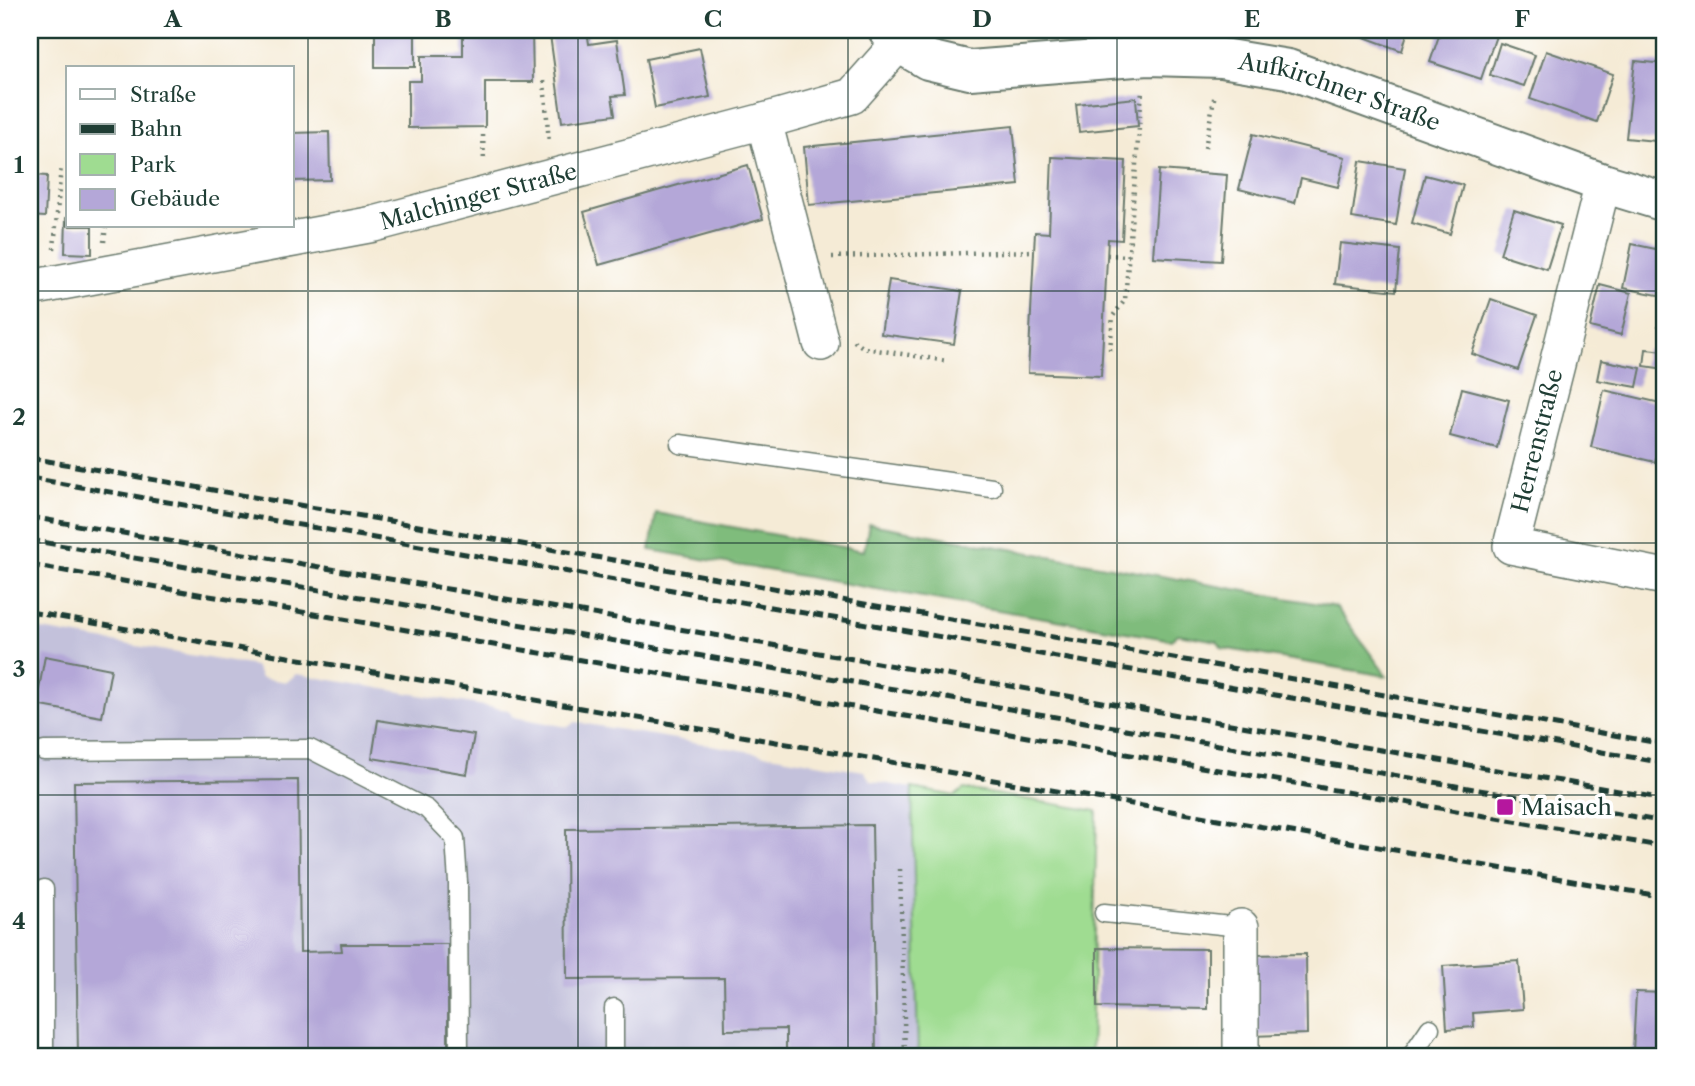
<svg xmlns="http://www.w3.org/2000/svg" width="1695" height="1086" font-family="'Libre Caslon Text',serif">
<rect width="100%" height="100%" fill="#fff"/>
<filter id="ink" filterUnits="userSpaceOnUse"><feTurbulence type="fractalNoise" baseFrequency=".0143" numOctaves="2"/><feDisplacementMap in="SourceGraphic" scale="14" xChannelSelector="R" yChannelSelector="G"/><feConvolveMatrix kernelMatrix="1 2 1 2 8 2 1 2 1" color-interpolation-filters="sRGB"/></filter>
<filter id="wash" filterUnits="userSpaceOnUse"><feTurbulence type="fractalNoise" baseFrequency=".00686" numOctaves="4" result="noise"/><feDisplacementMap in="SourceGraphic" scale="28" xChannelSelector="R" yChannelSelector="G"/><feGaussianBlur stdDeviation="1.57" result="paint"/><feColorMatrix in="noise" values="0 0 0 0 0 0 0 0 0 0 0 0 0 0 0 0 0 1.4 0 .05"/><feComposite in="paint" operator="in"/></filter>
<g filter="url(#wash)">
<rect width="100%" height="100%" fill="#f5ebd6"/>
<path fill="#c3c1db" d="M30,628L255,666L261,678L287,682L296,674L508,710L513,717L568,727L575,722L864,771L871,781L912,788L918,1056H30Z"/>
<path fill="#9fdc91" stroke="#5f8c62" stroke-width="2" d="M912,788L955,796L964,789L1097,811L1091,1056H918Z"/>
<path fill="#7fbc7b" stroke="#4f7c58" stroke-width="2" d="M656,513L864,551L869,524L1336,607L1387,676L1222,648L1217,641L1178,634L1172,640L650,550Z"/>
<g id="blocks">
<path fill="#b4a7d8" d="M375,30H415V67H375Z
M463,30H532L533,82H485V127L408,128V81H421V56H463Z
M587,30L589,44L617,40L625,95L612,96L615,115L562,122L550,35Z
M1345,30H1408L1402,51Z
M1441,30H1498L1481,79L1430,62Z
M1500,43L1535,55L1524,86L1490,75Z
M700,48L710,97L655,108L646,59Z
M1546,51L1613,74L1597,122L1530,99Z
M1635,61L1665,64V142L1626,138Z
M1136,98L1138,126L1079,132L1076,104Z
M1013,126L1019,185L809,205L804,147Z
M329,132L330,180L292,181V133Z
M1253,134L1345,157L1338,187L1301,178L1295,203L1239,189Z
M1052,157L1126,161L1122,240L1108,239L1101,376L1028,373L1035,232L1049,233Z
M1360,161L1405,168L1396,225L1352,218Z
M748,165L763,219L599,265L584,212Z
M1159,170L1227,175L1221,261L1153,257Z
M30,175L47,176L45,217L30,216Z
M1425,175L1463,185L1450,234L1412,223Z
M1514,210L1561,225L1547,269L1500,254Z
M66,217L68,226H92V254L65,253Z
M1340,243L1400,250L1396,291L1335,284Z
M1632,244L1665,251V327L1658,326L1663,296L1623,288Z
M889,280L962,291L954,344L881,334Z
M1600,285L1631,293L1621,335L1590,327Z
M1491,299L1537,315L1518,370L1472,354Z
M1646,349L1665,351V369L1644,366Z
M1601,360L1641,368L1637,387L1597,380Z
M1462,388L1509,400L1497,448L1450,436Z
M1604,390L1665,404V419L1655,462L1591,447Z
M45,656L111,669L102,717L36,705Z
M378,720L474,735L467,774L372,758Z
M298,780L300,952L342,951L341,944H448V1056H78L74,782Z
M872,825L876,1056H786V1029L725,1030L724,978L567,979L566,829Z
M1097,948L1208,949V1009L1097,1007Z
M1306,954L1307,1034L1251,1036L1249,955Z
M1519,961L1523,1009L1473,1013L1474,1027L1447,1029L1443,966Z
M1636,992L1665,993V1053L1633,1052Z
M1386,1052V1056H1341V1054Z"/>
</g>
</g>
<g filter="url(#ink)">
<use href="#blocks" fill-opacity="0" stroke="#6a7a6d" stroke-width="2"/>
<g fill="none" stroke-linecap="round" stroke-linejoin="round">
<defs>
<path id="service" d="M680,444L992,488
M44,751L310,749L427,809L455,838L458,882L459,1056
M44,889V1056
M1104,913L1241,927
M614,1056V1008
M1411,1056L1430,1028"/>
<g id="minor">
<path d="M764,121L821,343"/>
<path d="M1603,183L1511,546L1665,577"/>
<path id="s1" d="M30,288L374,224L764,121L852,96L899,43"/>
<path d="M1241,1056V927"/>
</g>
<g id="tertiary">
<path id="s2" d="M888,30L899,43L928,60L970,70L1148,56L1222,58L1288,69L1603,183L1665,202"/>
</g>
</defs>
<use href="#service" stroke="#6a7a6d" stroke-width="21"/>
<use href="#minor" stroke="#6a7a6d" stroke-width="38"/>
<use href="#tertiary" stroke="#6a7a6d" stroke-width="42"/>
<path stroke="#6a7a6d" stroke-width="4.5" stroke-dasharray="2 5" stroke-linecap="butt" d="M544,81L549,143
M483,135L484,162
M1205,148L1215,93
M104,242L106,226
M54,249L61,166
M1107,255L1129,256
M832,257L1034,251
M854,341L864,348L947,361
M1110,350L1113,316L1125,300L1142,91
M900,869L905,1056"/>
<use href="#service" stroke="#fff" stroke-width="18"/>
<use href="#minor" stroke="#fff" stroke-width="35"/>
<use href="#tertiary" stroke="#fff" stroke-width="38"/>
<path stroke="#1f3d34" stroke-width="5" stroke-dasharray="10 5" stroke-linecap="butt" d="M30,458L1665,744
M30,478L1665,763
M30,517L1665,799
M30,540L1665,822
M30,565L1665,847
M30,612L1665,897"/>
</g>
</g>
<path fill="none" stroke="#1f3d34" stroke-width="2" stroke-opacity="0.55" d="M308,30V1056M578,30V1056M848,30V1056M1117,30V1056M1387,30V1056M30,291H1665M30,543H1665M30,795H1665"/>
<rect fill="#b5179e" stroke="#fff" stroke-width="2.5" x="1496" y="798" width="18" height="18" rx="3.5"/>
<g text-anchor="middle" dominant-baseline="central" stroke-width="7" stroke-linejoin="round" paint-order="stroke">
<g font-size="23" fill="#1f3d34" stroke="#fff">
<text stroke="none"><textPath href="#s2" startOffset="469">Aufkirchner Straße</textPath></text>
<text stroke="none"><textPath href="#s1" startOffset="458">Malchinger Straße</textPath></text>
<text transform="translate(1537 441) rotate(-76)">Herrenstraße</text>
</g>
<g font-size="23" fill="#1f3d34" stroke="#fff" text-anchor="start">
<text x="1521" y="807">Maisach</text>
</g>
</g>
<rect width="1695" height="1086" fill="none" stroke="#fff" stroke-width="77"/>
<rect x="66" y="66" width="228" height="161" fill="#ffffff" stroke="#a5b1ae" stroke-width="2"/>
<rect x="80" y="89" width="35" height="10" fill="#ffffff" stroke="#a5b1ae" stroke-width="2"/>
<text x="130" y="102" font-size="21" fill="#1f3d34">Straße</text>
<rect x="80" y="124" width="35" height="10" fill="#1f3d34" stroke="#a5b1ae" stroke-width="2"/>
<text x="130" y="136" font-size="21" fill="#1f3d34">Bahn</text>
<rect x="80" y="154" width="35" height="21" fill="#9fdc91" stroke="#a5b1ae" stroke-width="2"/>
<text x="130" y="172" font-size="21" fill="#1f3d34">Park</text>
<rect x="80" y="189" width="35" height="21" fill="#b4a7d8" stroke="#a5b1ae" stroke-width="2"/>
<text x="130" y="206" font-size="21" fill="#1f3d34">Gebäude</text>
<rect x="38" y="38" width="1618" height="1010" fill="none" stroke="#1f3d34" stroke-width="2.5"/>
<g font-size="23" text-anchor="middle" font-weight="bold" fill="#1f3d34">
<text x="173" y="27">A</text>
<text x="443" y="27">B</text>
<text x="713" y="27">C</text>
<text x="982" y="27">D</text>
<text x="1252" y="27">E</text>
<text x="1522" y="27">F</text>
<text x="19" y="173">1</text>
<text x="19" y="425">2</text>
<text x="19" y="677">3</text>
<text x="19" y="929">4</text>
</g>
</svg>
